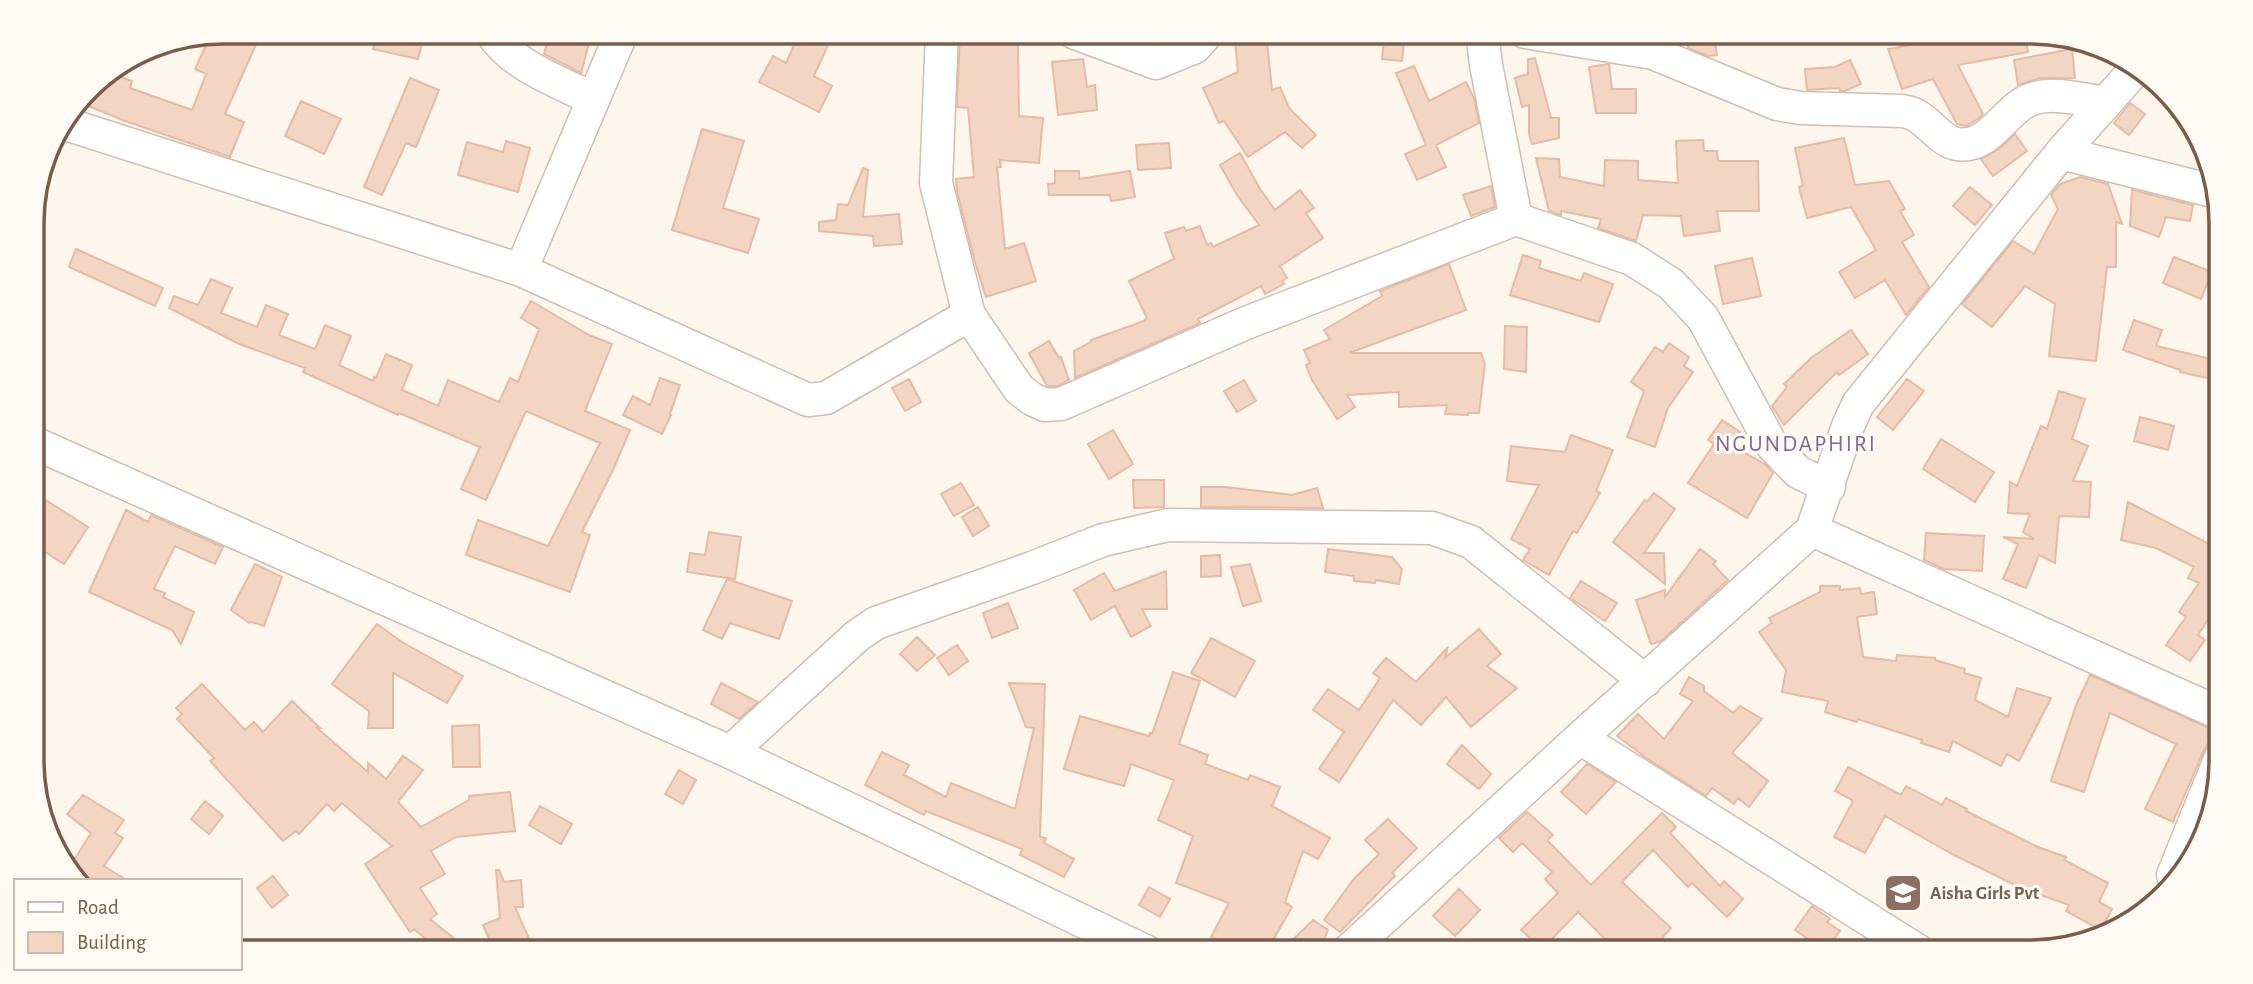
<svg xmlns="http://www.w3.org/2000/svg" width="2253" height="984" font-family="'Alegreya Sans',sans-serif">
<rect width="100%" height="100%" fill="#fdf6ec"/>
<path fill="#f3d5c3" stroke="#e6bba3" stroke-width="2" d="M223,32H238L258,40L225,114L244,122L230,157L125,121L79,102L96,79L108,72L132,81L130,88L192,110L206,74L195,69L211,34Z
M377,32H425L418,59L373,49Z
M550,32H592L581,73L544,54Z
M800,32H834L814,76L832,86L819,112L759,82L773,56L786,63Z
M960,32H1014V43H1018L1019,116L1043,118L1039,163L1000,160L1001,167H997L1005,249L1024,243L1036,281L986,297L975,262L957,191L956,179L974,177L968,108L957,107Z
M1234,32H1266L1272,90L1280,87L1289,108L1316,135L1302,148L1285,132L1248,157L1224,121L1219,123L1203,88L1238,72Z
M1385,32H1405L1402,61L1382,59Z
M1686,32H1714L1717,55L1708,56L1688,48Z
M1986,32H2024L2028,52L1958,65L1983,114L1978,119L1966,126L1957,124L1933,79L1902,89L1888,49Z
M2072,49L2075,78H2040L2018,85L2014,60Z
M1535,58L1551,118H1559V138L1532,144L1529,134V105L1522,107L1515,78L1528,74V59Z
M1083,59L1087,87L1095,85L1097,110L1058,115L1052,62Z
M1850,60L1861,84L1845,91H1840L1839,88L1807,90L1805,69L1835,67Z
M1609,64L1612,89H1636V113H1596L1589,67Z
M1414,66L1429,101L1466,82L1474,98L1479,123L1436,145L1446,167L1417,180L1405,154L1426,145L1396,73Z
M410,78L439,90L416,147L406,143L382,195L364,187Z
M301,101L341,119L324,154L285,136Z
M2130,103L2145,114L2129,135L2114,123Z
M702,129L744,141L723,208L759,219L748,253L672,230Z
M2015,134L2027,151L1993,176L1981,159L1999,149Z
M1844,138L1855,185L1889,181L1905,209L1900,211L1914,235L1902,242L1929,287L1906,315L1885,280L1855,298L1839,272L1876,250L1851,207L1807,218L1799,187L1803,186L1795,148Z
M1703,140L1704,151H1717L1718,161H1758L1759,211H1717L1720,231L1684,236L1681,216L1643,215L1636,241L1598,228L1601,219L1561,211V215L1549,211L1536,158L1559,159L1560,177L1604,186L1605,160L1638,161V180L1678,183L1676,141Z
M506,141L530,148L518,192L458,175L467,142L503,152Z
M1169,143L1171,168L1138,170L1136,145Z
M1240,153L1260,189L1275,210L1300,190L1314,208L1306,213L1323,238L1280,266L1287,278L1282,281L1284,284L1265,294L1261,286L1198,319L1200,323L1075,378L1074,351L1091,342V340L1144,321L1147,318L1129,281L1174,259L1165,233L1184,227L1186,231L1200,226L1207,245L1211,243L1213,247L1259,225L1237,195L1220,165Z
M863,168L868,170L863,217L899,214L902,244L874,246L873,236L819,231V222L836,220L838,204L848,205Z
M1055,171H1079V179L1130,171L1135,197L1111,201L1110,195H1049L1048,184L1055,183Z
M2080,177L2108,184L2122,224L2116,222V267H2107L2096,361L2049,356L2055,304L2025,286L1992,327L1962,304L2013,241L2034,254L2058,209L2051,195L2060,184Z
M1491,186L1495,207L1471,216L1463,195Z
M1970,187L1992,205L1975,225L1953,206Z
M2132,190L2193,205L2190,221L2166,217L2159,237L2130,226Z
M76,249L163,288L155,306L69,267Z
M1523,255L1541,261L1539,268L1581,281L1584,273L1613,284L1599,322L1510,295Z
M2174,257L2212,272L2201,299L2163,283Z
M1752,258L1761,296L1723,304L1715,266Z
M1449,264L1466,310L1349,353H1481L1485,364L1479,413H1468V415L1445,414L1447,405L1399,407V392L1347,395L1355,407L1337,419L1312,380L1306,365L1310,363L1304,350L1330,339L1324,330L1382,296L1380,291Z
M211,279L232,288L221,313L257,327L266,305L288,314L279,335L315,349L325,325L351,336L339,365L373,381L374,377L376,378L386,354L412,365L402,390L438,406L448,380L499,402L510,378L518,382L539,329L521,318L531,301L589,335L612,344L585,411L630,430L613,470L582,532L590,535L570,592L466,555L478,520L548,546L600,443L526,411L486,500L461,489L480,447L399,413L398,415L303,372L305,368L239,344L169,308L174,296L198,305Z
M2134,320L2162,330L2156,346L2220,361V381L2180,372V370L2123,350Z
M1505,326L1527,327L1526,372L1504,369Z
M1851,330L1868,354L1839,375L1837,372L1784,425L1772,406L1787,387L1784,384L1811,358Z
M1049,341L1059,358L1061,357L1069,380L1057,386H1047L1029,353Z
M1669,343L1689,357L1684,366L1693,372L1668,408L1655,447L1627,437L1644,391L1631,382L1655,347L1663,352Z
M660,378L680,385L670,414L671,415L662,434L623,415L633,396L650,405Z
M909,379L921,402L905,411L892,388Z
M1907,379L1924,391L1893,430L1877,417Z
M1244,380L1256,401L1237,412L1224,391Z
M2059,391L2085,399L2072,439L2088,446L2073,481L2091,482L2089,517L2059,516L2055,563L2039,555L2026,588L2003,579L2018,544L2003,537L2034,539L2023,532L2030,514L2008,513L2010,482L2017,486L2041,426L2047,429Z
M2140,417L2174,426L2168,450L2134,441Z
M1722,420L1740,432L1730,445L1765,464L1773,473L1747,518L1688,483L1714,444L1708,440Z
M1113,430L1133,464L1109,479L1088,444Z
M1571,435L1613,450L1596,491L1600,493L1577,533L1573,531L1549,575L1523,560L1530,549L1511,539L1539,485L1507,481L1511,446L1565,452Z
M1941,439L1994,472L1975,502L1923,469Z
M1133,480H1164V507L1134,508Z
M961,483L974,505L954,516L941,494Z
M1201,487H1226L1292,495L1317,488L1323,508L1201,507Z
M33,492L88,527L64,564L33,544Z
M1654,493L1675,509L1644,553H1664L1665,584L1613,542L1645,500L1647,502Z
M2128,502L2221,550V600L2198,635L2205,640L2190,661L2166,645L2186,617L2179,612L2199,583L2188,578L2194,567L2156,548L2121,540Z
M978,507L989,526L973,536L962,517Z
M126,510L148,522L151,515L223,547L215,564L175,546L154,589L165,593L163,597L194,612L181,644L172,630L89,592Z
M709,532L741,537L735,579L687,572L690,553L705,555Z
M1926,533L1984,536L1982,571L1944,569L1924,560Z
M1328,549L1392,557L1402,569L1399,584L1376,580L1375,583L1354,581V576L1325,572Z
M1700,549L1716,561L1713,564L1728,580L1661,641L1651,644L1636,600L1665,590V597Z
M1220,555L1221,576L1201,577V556Z
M255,564L282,577L264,626L252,622L249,623L231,610Z
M1250,564L1261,601L1243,606L1231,567Z
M1166,571L1167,609H1142L1151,626L1131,637L1115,606L1091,620L1074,590L1104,573L1115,591Z
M727,579L792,601L779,639L730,623L722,639L703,630Z
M1581,581L1617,603L1605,621L1570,598Z
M1820,586H1840V590L1860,588L1861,594L1874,592L1877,614L1857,617L1863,657L1896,661L1897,655L1935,658V660L1965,669L1964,673L1981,678L1975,700L2008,717L2017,688L2051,698L2019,761L2007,754L2001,766L1953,741L1949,752L1921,743L1922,740L1858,719L1857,722L1825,712L1828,701L1782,692L1786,670L1759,632L1772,623L1769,618L1820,592Z
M1008,603L1018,628L992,638L983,613Z
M377,624L402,642L463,676L447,703L393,673V728H368L369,711L332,684Z
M1479,629L1501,654L1487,666L1517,688L1471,727L1446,697L1421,725L1393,700L1339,782L1319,769L1344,732L1313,710L1328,689L1359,710L1380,678L1373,673L1386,658L1416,682L1448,647L1445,658Z
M917,637L935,655L917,671L900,654Z
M1211,638L1255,661L1235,697L1191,673Z
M957,645L968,661L949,675L937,658Z
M1173,672L1200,681L1179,744L1208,755L1205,764L1248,780L1250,775L1280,787L1272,806L1330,838L1318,859L1303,851L1285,902L1292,907L1266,952H1241L1211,937L1229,903L1176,883L1193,836L1158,820L1174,780L1131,764L1124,786L1064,769L1080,716L1149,736L1150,733L1152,734Z
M2090,675L2216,731L2204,750L2173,822L2145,809L2176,744L2110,713L2084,792L2051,781L2076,705Z
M1689,677L1704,686V691L1733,713L1740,706L1762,719L1732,753L1768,781L1749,807L1738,798L1734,804L1712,788L1706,796L1645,757L1617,736L1638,714L1664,739L1693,701L1680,694Z
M721,683L758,702L739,719L711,704Z
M1009,683L1045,684L1040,837L1046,838L1044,843L1074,859L1064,877L1020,855L1022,849L926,811L924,815L865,785L882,752L909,765L904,775L946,797L951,783L1015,809L1034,728L1026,727Z
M202,684L245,730L254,722L263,732L292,701L320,728H317L368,772V763L386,779L403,756L423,770L398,802L421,827L469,800V796L510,792L515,831L456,837L431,851L445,874L420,888L437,914L430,919L471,952H441L414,929L410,932L365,864L392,846L342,803L334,811L327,804L299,834L296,831L283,841L210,761L214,758L177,719L182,714L176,708Z
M479,725L480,767H453L452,726Z
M1462,745L1491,774L1479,789L1447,764Z
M1587,764L1616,782L1586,814L1561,792Z
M1848,767L1901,795L1906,786L1942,805L1946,798L1967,809L1966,811L2038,847L2066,857L2064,860L2108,883L2099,902L2112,909L2101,930L2066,911L2069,905L2021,888L1954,855L1885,816L1865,853L1834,837L1852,803V800L1835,791Z
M679,770L696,780L683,804L665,794Z
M83,795L124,820L115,833L123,838L104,866L128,881H75L71,878L68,870L91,833L67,814Z
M205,801L223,816L209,834L191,819Z
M540,806L572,824L561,844L529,825Z
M1527,812L1553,835L1547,840L1591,885L1662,813L1676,827L1670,833L1720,886L1724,881L1743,899L1727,917L1692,883L1688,887L1653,850L1622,882L1671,928L1662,938L1678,952H1599L1608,942L1578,912L1542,949L1521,930L1558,893L1545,879L1552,872L1522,843L1513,852L1499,838Z
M1388,819L1417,848L1392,873L1395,876L1340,932L1324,920L1353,880L1379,854L1365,840Z
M496,870H499L504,882L521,880L523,907H515L535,952H495L483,925L500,918Z
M273,876L288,895L272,908L257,888Z
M1149,887L1170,899L1160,917L1139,905Z
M1459,889L1480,910L1455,936L1433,916Z
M1812,906L1830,919L1827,922L1840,931L1825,951L1795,930Z
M1313,920L1328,930L1319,952H1280Z"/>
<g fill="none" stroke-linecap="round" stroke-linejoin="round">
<defs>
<path id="minor" d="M491,32C512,66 558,81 593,99
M942,32L936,183L969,315L1019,389L1032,399L1045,405L1061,404L1246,323L1516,219L1632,259L1671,284L1703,318L1771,444L1798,472L1829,487
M1073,32L1156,63L1195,47L1208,32
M1482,32L1486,65L1516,219
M1525,32L1653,53L1777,104L1800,108L1902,111C1907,112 1913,113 1917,116C1931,124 1941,141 1957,144C1991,150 2006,105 2035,98C2056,92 2084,100 2106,103
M63,123L521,270L808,400L826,398L969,315
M2061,153L2217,192
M521,270L622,32
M32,442L730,752L1147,952
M1812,530L2221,714
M1580,738L1920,952
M730,752L857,636L876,623L1032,568L1103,540L1168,525L1432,528L1471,542L1645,681
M2173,875L2221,757
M1347,952L1580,738L1812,530L1848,426L1858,404L2061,153L2135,70"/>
</defs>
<use href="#minor" stroke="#d1beb0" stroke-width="35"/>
<use href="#minor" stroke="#fff" stroke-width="32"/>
</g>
<defs>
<symbol id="school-square" viewBox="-11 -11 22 22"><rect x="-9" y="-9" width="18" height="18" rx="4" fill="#8d6e63" stroke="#fffaf3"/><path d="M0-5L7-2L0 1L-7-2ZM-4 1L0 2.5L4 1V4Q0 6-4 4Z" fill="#fff"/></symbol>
</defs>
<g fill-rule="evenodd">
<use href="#school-square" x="1881" y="871" width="44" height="44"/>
</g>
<g text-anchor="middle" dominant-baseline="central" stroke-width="6" stroke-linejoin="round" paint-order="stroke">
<g font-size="19" font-weight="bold" fill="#785e54" stroke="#fffaf3" text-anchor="start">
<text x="1930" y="893">Aisha Girls Pvt</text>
</g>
<g font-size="23" letter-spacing="2" fill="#846695" stroke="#fffaf3">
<text x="1796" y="444">NGUNDAPHIRI</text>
</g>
</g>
<path d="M0 0H2253V984H0ZM223 44H2030A179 179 0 0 1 2209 223V761A179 179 0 0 1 2030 940H223A179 179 0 0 1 44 761V223A179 179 0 0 1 223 44Z" fill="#fffaf3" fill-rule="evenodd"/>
<path fill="none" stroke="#7a5c4d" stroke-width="3.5" d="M223 44H2030A179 179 0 0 1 2209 223V761A179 179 0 0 1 2030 940H223A179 179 0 0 1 44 761V223A179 179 0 0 1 223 44Z"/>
<rect x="14" y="879" width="228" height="91" fill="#fffaf3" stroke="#cabbb1" stroke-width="2"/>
<rect x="28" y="902" width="35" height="10" fill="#ffffff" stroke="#cabbb1" stroke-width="2"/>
<text x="77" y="914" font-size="21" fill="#7a5c4d">Road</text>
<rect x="28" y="932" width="35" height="21" fill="#f3d5c3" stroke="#cabbb1" stroke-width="2"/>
<text x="77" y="949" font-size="21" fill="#7a5c4d">Building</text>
</svg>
